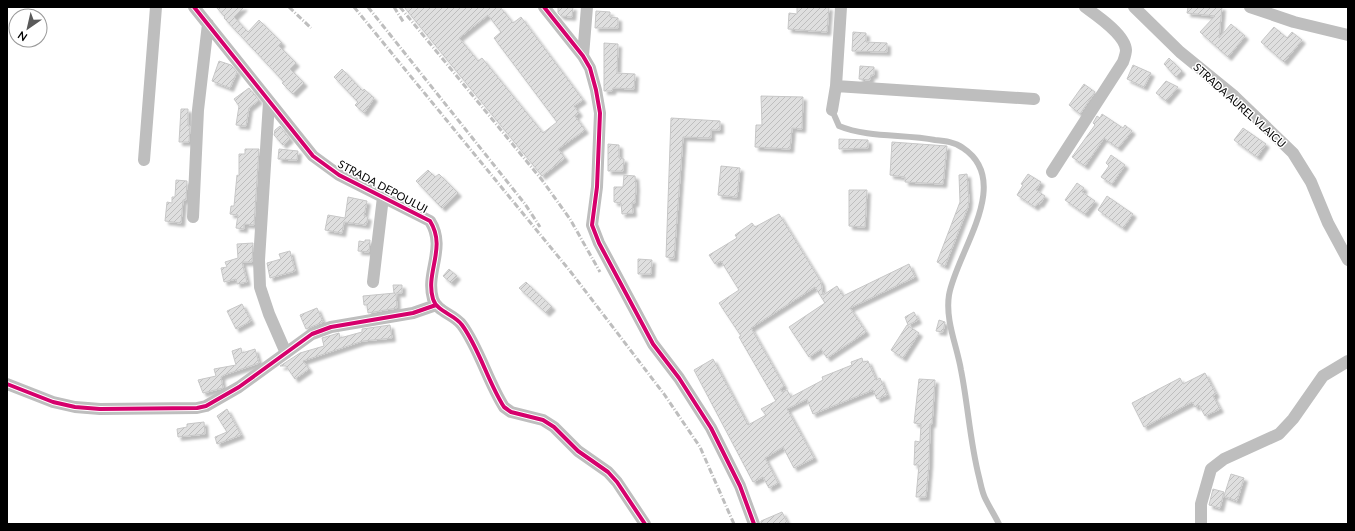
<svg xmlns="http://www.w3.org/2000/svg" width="1355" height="531" font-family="Lato,sans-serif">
<defs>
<pattern id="building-hatch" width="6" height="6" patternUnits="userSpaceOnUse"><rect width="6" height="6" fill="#dfdfdf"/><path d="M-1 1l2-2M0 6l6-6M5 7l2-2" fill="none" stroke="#bebebe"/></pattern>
<filter id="shadow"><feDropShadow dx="3.5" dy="3.5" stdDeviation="1" flood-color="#0004"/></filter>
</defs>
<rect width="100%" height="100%" fill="#fff"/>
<path fill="url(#building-hatch)" stroke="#c7c7c7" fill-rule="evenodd" filter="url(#shadow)" d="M216,7H244L234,17L248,32L259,20L282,43L279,46L296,63L290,69L304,83L293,94L282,83L284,82L224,18L225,17Z
M404,7H500L513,23L521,17L583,100L574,106L579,113L575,116L585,130L558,149L565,158L542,176ZM488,15L501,32L494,38L557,122L543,133L482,58L478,61L459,38Z
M558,7H573L572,17L561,16L558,13Z
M797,7H829L827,32L788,29L789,13L797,14Z
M1188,7H1222L1219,38L1231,24L1245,36L1228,57L1200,32L1215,16L1187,13Z
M596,11L610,12V17L618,18V28H595Z
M1274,27L1287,38L1292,32L1302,40L1284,62L1261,42Z
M853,32L866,33V42L887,43V52L852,51Z
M604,43L618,44L617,73L635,74L634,89L613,88L612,91H604Z
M1169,58L1182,71L1176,77L1164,64Z
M219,61L231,65L237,72L230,88L212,81Z
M1133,65L1151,73L1144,87L1127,79Z
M860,66L874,67V75H871L870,80L859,79Z
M342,69L363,91L364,89L374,98L364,113L355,105L358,102L334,77Z
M1166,81L1178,87L1166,101L1156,93Z
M1084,84L1095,92L1080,114L1069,105Z
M249,88L259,100L249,108L246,126L236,125L239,106L234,99Z
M761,96L803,97L802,129L792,128L790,149L755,147L756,125H762Z
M181,109H188V126H190L189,142H179Z
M1102,114L1123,128L1125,125L1132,131L1118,148L1104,138L1085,166L1072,157L1095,125L1093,123L1097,116L1100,118Z
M671,118L720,121V130H711V138L683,137L674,258L666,257Z
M280,126L290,139L283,145L274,135L275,130Z
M1243,128L1266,144L1257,157L1234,140Z
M839,139L868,140V148L839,149Z
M892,142L947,146L943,184L905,182V177L890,175Z
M608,144L619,145V158L624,159L623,171H608Z
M245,149H259L254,225L244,224V229L236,228L238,215L230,214L231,206H234L237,175L239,176V154H245Z
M279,149L298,151L297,160L278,159Z
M1111,155L1125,165L1112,184L1101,177L1109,166L1106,163Z
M721,166L740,168L737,197L718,195Z
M428,170L435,177L439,174L458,193L442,208L416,181Z
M967,174L969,200L968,207L945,266L937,262L960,202L959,175Z
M1028,174L1041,182L1036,190L1045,196L1040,204L1038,203L1035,207L1017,195L1023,185L1021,184Z
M624,175L635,176L636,187L635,203H632L633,213L622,214L621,203L614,202V187H623Z
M176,180L187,181L186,200H183L181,223L165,221L167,202L172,203V197H175Z
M1077,183L1084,188L1082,192L1095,201L1085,214L1065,200Z
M849,190H867L865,227L849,226Z
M1107,196L1133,214L1123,228L1098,210Z
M348,197L367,201L364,216L368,217L366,225L344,222L342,233L325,230L328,215L345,218Z
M779,214L821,282L823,295L837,286L843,296L909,264L915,277L850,308L866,332L827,358L821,349L809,357L789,327L825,303L815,287L751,328L784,386L780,389L782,392L787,390L791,397L823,380L822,377L852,365L851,362L862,358L863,362L868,361L876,380L880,378L887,395L877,399L873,390L813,414L807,399L787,409L814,458L794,468L783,447L765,458L778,483L769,488L763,477L753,482L694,370L713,359L748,425L766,415L761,409L776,401L739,337L741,336L719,303L739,290L721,261L715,264L709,255L737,238L735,235L752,223L755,227Z
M365,240H370L369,252L358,251L359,241L365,242Z
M253,243L252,262H242L247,282L237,284L236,279L224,282L221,268L227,267L225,262L238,258L237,244Z
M290,251L295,271L270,278L267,263L281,259L279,254Z
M638,259L652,260L651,274H638Z
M449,269L457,276L451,283L443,276Z
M526,282L552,307L546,313L519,288Z
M393,285H402V293H396L397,308L368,313L367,305H364L363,296L395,293H394Z
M242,304L251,321L236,329L227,311Z
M317,308L323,322L306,329L300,315Z
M914,312L918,320L908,325L905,317Z
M939,320L945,322L943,332L936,331Z
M390,325L392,338L363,341L303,361L309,369L295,379L286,366H280L300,353L324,346L322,338L339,333L340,338L362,332V329Z
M907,325L919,333L903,358L891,350Z
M241,348L242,353L255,349L259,363L224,375L221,377L223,388L203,393L198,380L216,376L214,369L236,365L232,351Z
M1205,373L1216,394L1213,396L1220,409L1205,416L1199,405L1195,407L1192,402L1144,427L1132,403L1180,378L1183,384Z
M919,379L935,380L932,424H930L929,465L926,497H916L919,465H914L915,441L920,442L921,424L914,423Z
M227,409L241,435L217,444L215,437L227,432L217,416Z
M204,422L205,434L178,437L177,429L187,427V424Z
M1231,474L1244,478L1237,501L1224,496Z
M1213,489L1224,492L1220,508L1209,505Z
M782,512L788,524H761V521Z"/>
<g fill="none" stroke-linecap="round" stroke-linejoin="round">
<path stroke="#bebebe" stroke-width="6" d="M832,110L839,126C868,138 904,134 935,140C945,141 955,142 963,148C1014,182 956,253 949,295C945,320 957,346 961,370C968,405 970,442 979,477C981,485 982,493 986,500C990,508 995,516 999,524"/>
<path stroke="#bebebe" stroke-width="12" d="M194,7L313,156L339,175L430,221C447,248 425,272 433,299C437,312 454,314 462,325C479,348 488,382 504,407L511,412L543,420L554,427L578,451L608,472L617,482L645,524
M544,7L583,56L590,68L596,90L600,113L597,187L592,225L599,243L653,344L679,378L711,428L740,486L754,524
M1134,7L1180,52L1234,96L1293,153L1311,182L1328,223L1348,260
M1250,7L1294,22L1348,35
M583,56L587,7
M836,86L1034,99
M269,102L259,260L260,287L269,314L286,353
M832,110L836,86L841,7
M144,160L156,7
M1052,172L1123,62C1124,59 1126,54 1126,50C1125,34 1096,15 1085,7
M193,217L198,110L208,24
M373,282L383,197
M7,384L53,402L75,407L100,409L197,408L206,406L239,387L312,334L331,327L413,313L436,305
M1201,524V504L1211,469L1224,459L1279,434L1293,419L1323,376L1348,361"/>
<path stroke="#bebebe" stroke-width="3" stroke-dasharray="6 2 1 2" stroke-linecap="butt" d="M289,7L311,28
M354,7L570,271L664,394L700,447L734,524
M368,7L525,204L540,227
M394,7L404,23
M400,7L542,180L570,219L600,272"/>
<defs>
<path id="cycleway" d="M194,7L313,156L339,175L430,221C447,248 425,272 433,299C437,312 454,314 462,325C479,348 488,382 504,407L511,412L543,420L554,427L578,451L608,472L617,482L645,524
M544,7L583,56L590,68L596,90L600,113L597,187L592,225L599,243L653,344L679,378L711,428L740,486L754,524
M7,384L53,402L75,407L100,409L197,408L206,406L239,387L312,334L331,327L413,313L436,305"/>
</defs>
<use href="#cycleway" stroke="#fff" stroke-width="6"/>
<use href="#cycleway" stroke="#d6006c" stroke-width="4"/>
</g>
<g text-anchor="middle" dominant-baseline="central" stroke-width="3" stroke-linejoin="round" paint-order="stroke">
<g font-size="11" fill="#000" stroke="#fff">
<text transform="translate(1240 105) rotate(42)">STRADA AUREL VLAICU</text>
<text transform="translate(383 186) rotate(28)">STRADA DEPOULUI</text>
</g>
</g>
<rect width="1355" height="531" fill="none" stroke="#000000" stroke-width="16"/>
<g transform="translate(28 28) rotate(214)"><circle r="19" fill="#ffffff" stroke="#999999"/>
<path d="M0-3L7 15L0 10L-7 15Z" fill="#595959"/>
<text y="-6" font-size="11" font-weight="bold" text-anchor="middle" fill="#000000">N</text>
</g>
</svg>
